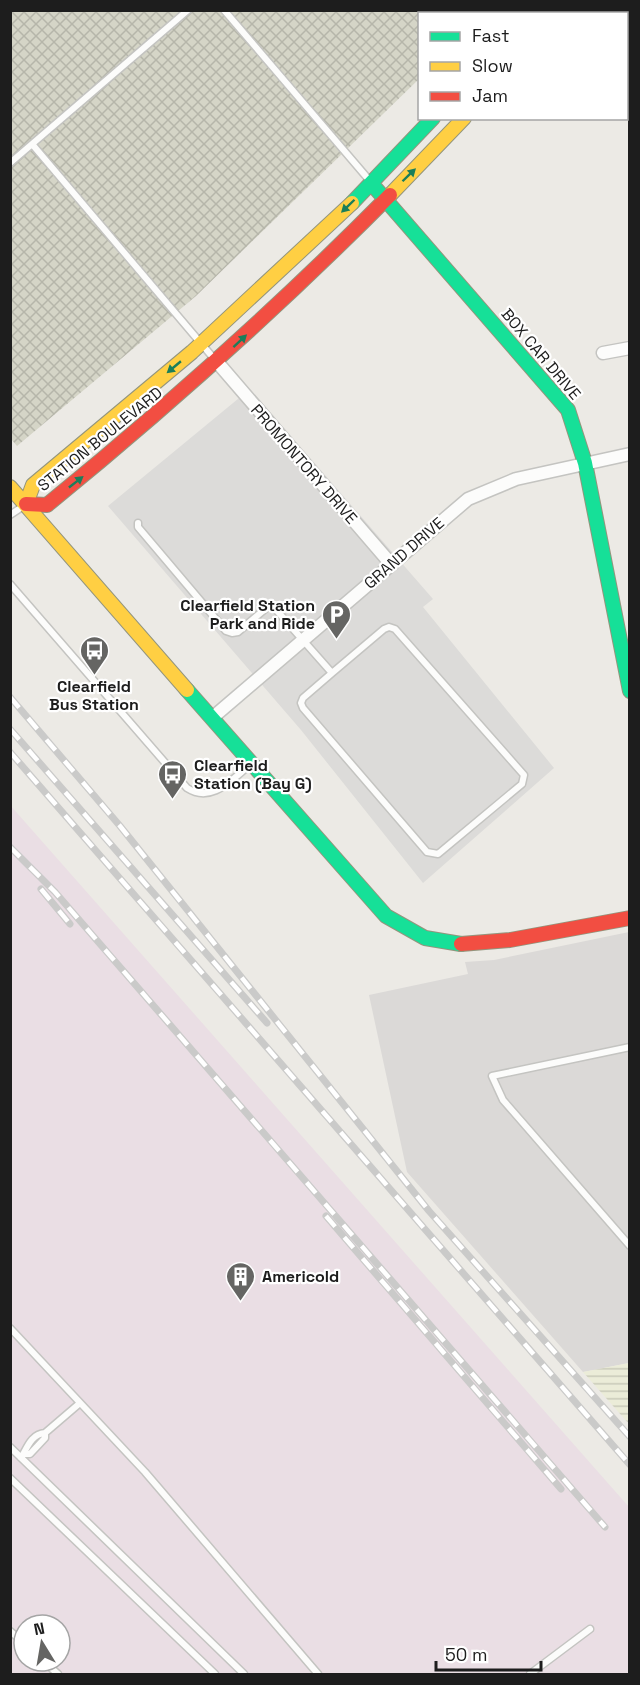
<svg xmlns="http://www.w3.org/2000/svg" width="640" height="1685" font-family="'Space Grotesk',sans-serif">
<defs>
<pattern id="construction-cross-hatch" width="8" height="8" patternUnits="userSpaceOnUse" patternTransform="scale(1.5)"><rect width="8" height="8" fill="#d5d5c7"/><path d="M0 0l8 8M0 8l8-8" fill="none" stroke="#b6b6aa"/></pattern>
<pattern id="farmland-rules" width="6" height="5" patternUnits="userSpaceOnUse" patternTransform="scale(1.5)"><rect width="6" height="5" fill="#ebecd8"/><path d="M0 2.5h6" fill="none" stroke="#c9cab9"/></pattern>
</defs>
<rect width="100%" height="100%" fill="#eceae5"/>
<path fill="#dbd9d7" d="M629,932V1363L583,1372L407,1172L369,995L468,974L465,962L494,960Z"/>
<path fill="#eadee4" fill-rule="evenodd" d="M10,805L629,1507V1674H11ZM24,1625H60V1661H24Z"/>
<path fill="url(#construction-cross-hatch)" d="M11,11H488L485,14H420L419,79L196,296L17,446L11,439Z"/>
<path fill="url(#farmland-rules)" d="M629,1363H630L629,1424L583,1372Z"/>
<path fill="#dcdbd9" d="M250,389L433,599L423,607L554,768L423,883L301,730L108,506Z"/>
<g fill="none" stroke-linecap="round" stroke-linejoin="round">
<defs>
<path id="lane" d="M224,10L370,181
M32,144L216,361
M10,163L188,10
M10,515L25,505
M138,523V527L226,631L232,633L238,632L271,604L332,673L303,698L301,703L303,708L427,852L438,854L522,784L524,775L395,629L389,627L384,629L332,673
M10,584L187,788C212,804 232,779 251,764
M630,1047L492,1076L503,1100L630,1246
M10,1328L145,1472L318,1674
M10,1447L244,1674
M24,1454H30L45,1438V1433
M21,1458C27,1448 31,1434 45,1433L80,1403
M10,1478L215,1674
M10,1631L24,1643
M43,1661L58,1674
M530,1674L590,1629"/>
<path id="street" d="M533,14L536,10
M563,14L566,10
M603,353L630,348
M218,363L391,564
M212,718L468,499L516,479L630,454"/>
<path id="fast" d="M371,183L568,410L585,463L630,691
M352,203L433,118
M187,690L386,916L425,938L461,944"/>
<path id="slow" d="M390,195L464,118
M10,487L187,690
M26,504L33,485L192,352L352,203"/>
<path id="jam" d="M26,504L47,505C167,407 281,305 390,195
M461,944L510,940L630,918"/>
</defs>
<use href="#lane" stroke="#c4c4c1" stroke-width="9"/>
<use href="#street" stroke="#c4c4c1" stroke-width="15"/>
<use href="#fast" stroke="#93957d" stroke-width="16"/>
<use href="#slow" stroke="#93957d" stroke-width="16"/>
<use href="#jam" stroke="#93957d" stroke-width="16"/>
<use href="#lane" stroke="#fcfcfb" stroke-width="6"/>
<use href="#street" stroke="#fcfcfb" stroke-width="12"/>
<use href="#fast" stroke="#16e098" stroke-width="14"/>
<use href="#slow" stroke="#ffcf43" stroke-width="14"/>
<use href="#jam" stroke="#f24e42" stroke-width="14"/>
<defs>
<path id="rail" d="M10,697L120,826L429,1211L630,1437
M10,729L267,1023
M10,752L630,1465
M10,847L55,892L605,1527
M41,889L70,924
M326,1216L561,1489"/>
</defs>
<use href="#rail" stroke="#cacac9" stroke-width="7"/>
<use href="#rail" stroke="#fff" stroke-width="4.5" stroke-dasharray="14" stroke-linecap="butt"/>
</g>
<defs><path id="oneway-solid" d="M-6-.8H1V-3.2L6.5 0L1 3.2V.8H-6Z" transform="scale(1.5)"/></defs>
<g fill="#1a7e5a">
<use href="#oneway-solid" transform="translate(409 175) rotate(-44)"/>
<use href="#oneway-solid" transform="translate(348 206) rotate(136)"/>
<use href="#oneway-solid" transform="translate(240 341) rotate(-43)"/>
<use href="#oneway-solid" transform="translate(174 367) rotate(140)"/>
<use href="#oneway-solid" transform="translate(76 482) rotate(-38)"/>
</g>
<defs>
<symbol id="parking-pin" viewBox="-11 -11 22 30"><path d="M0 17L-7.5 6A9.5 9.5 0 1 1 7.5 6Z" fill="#656563" stroke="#fff"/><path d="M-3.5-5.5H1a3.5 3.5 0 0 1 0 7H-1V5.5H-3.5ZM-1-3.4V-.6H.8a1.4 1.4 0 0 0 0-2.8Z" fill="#fff"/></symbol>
<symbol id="bus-pin" viewBox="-11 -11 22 30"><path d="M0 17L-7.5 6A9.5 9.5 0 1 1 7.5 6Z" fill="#656563" stroke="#fff"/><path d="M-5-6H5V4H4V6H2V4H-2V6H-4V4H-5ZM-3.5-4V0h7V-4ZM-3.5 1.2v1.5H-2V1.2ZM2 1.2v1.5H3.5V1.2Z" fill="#fff"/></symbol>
<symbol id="building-pin" viewBox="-11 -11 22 30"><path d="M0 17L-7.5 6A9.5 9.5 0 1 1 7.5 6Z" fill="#656563" stroke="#fff"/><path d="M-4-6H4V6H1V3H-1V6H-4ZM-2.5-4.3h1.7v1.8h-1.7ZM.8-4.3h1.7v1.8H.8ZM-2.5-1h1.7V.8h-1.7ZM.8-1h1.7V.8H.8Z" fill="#fff"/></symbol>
</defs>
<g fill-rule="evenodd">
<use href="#parking-pin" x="320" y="598" width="33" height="45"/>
<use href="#bus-pin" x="78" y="634" width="33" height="45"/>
<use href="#bus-pin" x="156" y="758" width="33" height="45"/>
<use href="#building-pin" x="224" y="1260" width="33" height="45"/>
</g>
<g text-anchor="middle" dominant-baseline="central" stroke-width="4.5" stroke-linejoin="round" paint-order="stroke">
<g font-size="16" fill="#1d1d1d" stroke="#fff">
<text transform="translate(541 354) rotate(50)">BOX CAR DRIVE</text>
<text transform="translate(100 439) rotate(-39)">STATION BOULEVARD</text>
<text transform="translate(304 464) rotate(49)">PROMONTORY DRIVE</text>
<text transform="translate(404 553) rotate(-41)">GRAND DRIVE</text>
</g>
<g font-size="16" font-weight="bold" fill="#1d1d1d" stroke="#fff" text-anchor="start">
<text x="315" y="605" text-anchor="end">Clearfield Station<tspan x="315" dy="18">Park and Ride</tspan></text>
<text x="94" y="686" text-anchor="middle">Clearfield<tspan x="94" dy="18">Bus Station</tspan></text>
<text x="194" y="765">Clearfield<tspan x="194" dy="18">Station (Bay G)</tspan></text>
<text x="262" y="1276">Americold</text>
</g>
</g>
<rect width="640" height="1685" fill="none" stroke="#1d1d1d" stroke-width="24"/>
<rect x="418" y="12" width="210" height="108" fill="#ffffff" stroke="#a5a5a5" stroke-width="1.5"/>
<rect x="430" y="32" width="30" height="9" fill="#16e098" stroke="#a5a5a5" stroke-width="1.5"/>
<text x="472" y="42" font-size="18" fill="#1d1d1d">Fast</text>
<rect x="430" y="62" width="30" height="9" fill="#ffcf43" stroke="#a5a5a5" stroke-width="1.5"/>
<text x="472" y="72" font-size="18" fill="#1d1d1d">Slow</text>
<rect x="430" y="92" width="30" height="9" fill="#f24e42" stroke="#a5a5a5" stroke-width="1.5"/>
<text x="472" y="102" font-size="18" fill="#1d1d1d">Jam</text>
<g transform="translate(42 1643) rotate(349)"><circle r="28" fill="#ffffff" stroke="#a5a5a5" stroke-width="1.5"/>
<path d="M0-4.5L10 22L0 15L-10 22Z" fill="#656563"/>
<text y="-9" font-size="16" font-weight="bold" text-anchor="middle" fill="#1d1d1d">N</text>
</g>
<path d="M436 1661v9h105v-9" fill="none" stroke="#1d1d1d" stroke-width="3"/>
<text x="445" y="1661" font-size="18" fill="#1d1d1d" stroke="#ffffff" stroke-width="4.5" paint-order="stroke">50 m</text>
</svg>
